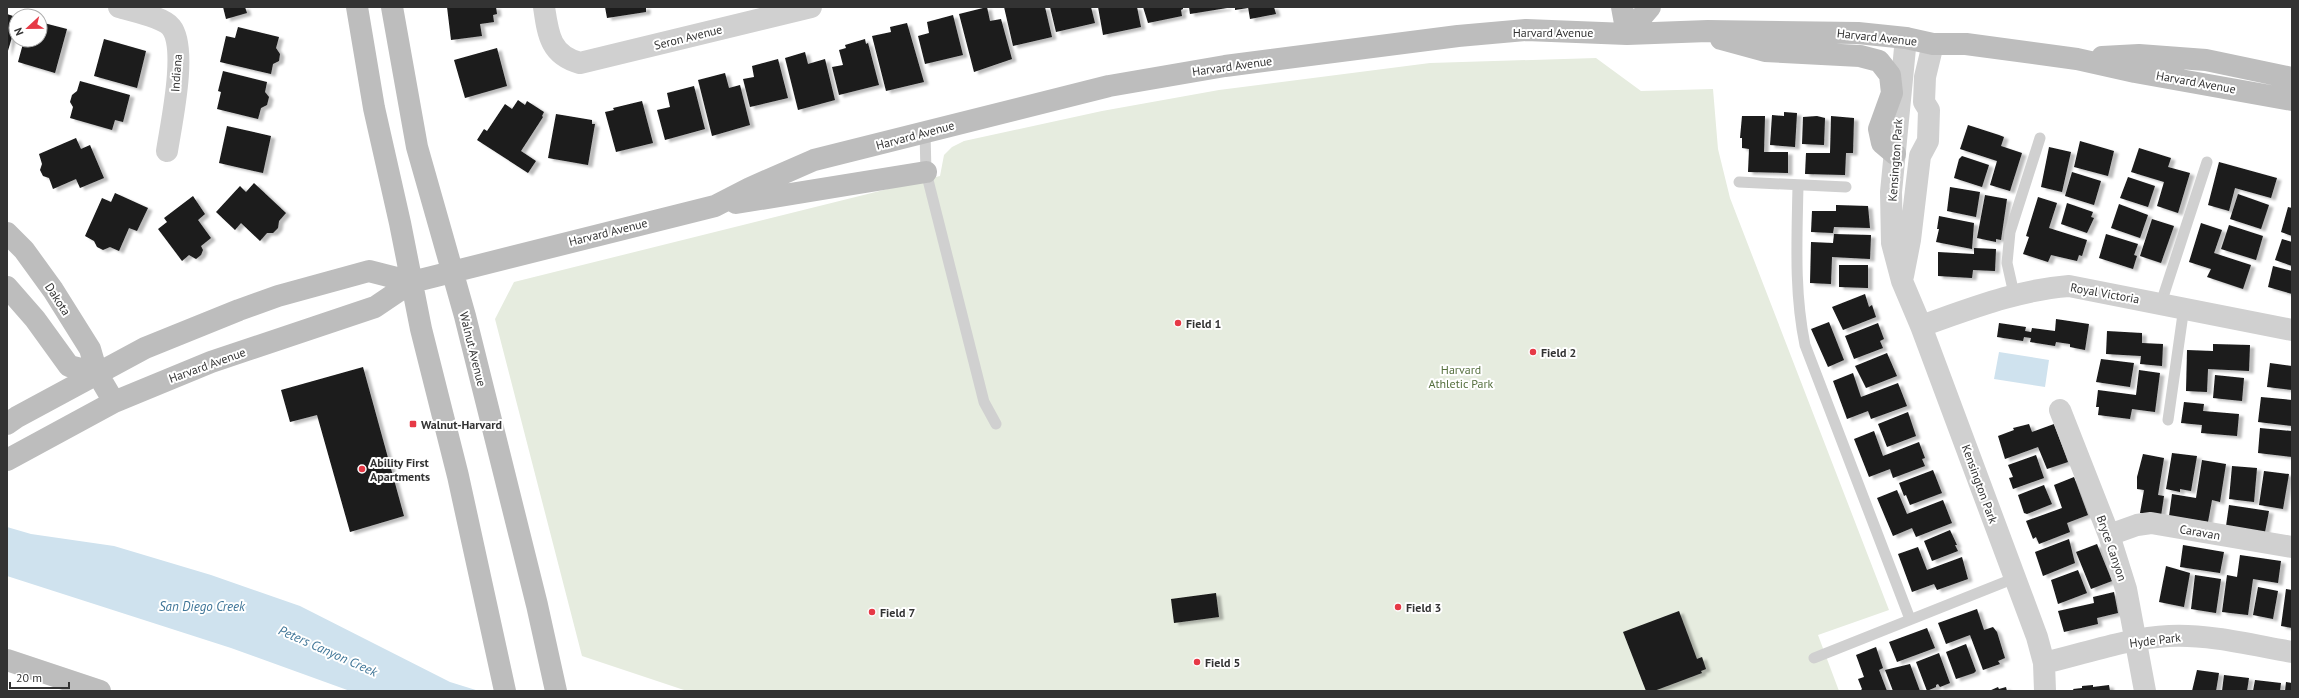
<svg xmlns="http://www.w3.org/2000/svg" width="2299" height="698" font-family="'PT Sans',sans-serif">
<defs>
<filter id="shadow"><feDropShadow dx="4.5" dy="2.5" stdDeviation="1" flood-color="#0004"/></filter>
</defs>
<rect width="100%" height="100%" fill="#fff"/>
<path fill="#e6ecdf" d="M1596,58L1641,91L1713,89L1718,149L1730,198L1889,610L1818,635L1839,691H687L582,656L495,319L514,282L940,176L944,155L952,147L964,141L1102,111L1219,90L1430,63Z"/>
<path fill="#cfe2ee" d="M1999,352L2049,360L2045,387L1994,379Z
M7,527L31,534L114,546L211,575L300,606L450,682L479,691H350L231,648L7,576Z"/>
<path fill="#1a1a1a" filter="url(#shadow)" d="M223,7H245L247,13L226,19Z
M447,7H496L497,14L493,15L494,22L480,24L482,36L451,40Z
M605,7H646V12L607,18Z
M987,7L990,21L1001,19L1012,59L974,72L959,14Z
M1004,7H1045L1052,37L1013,46Z
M1050,7H1091L1095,23L1056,32Z
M1098,7H1137L1141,27L1103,35Z
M1143,7H1183V9L1181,10L1182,16L1148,23Z
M1189,7H1227V8L1190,14Z
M1235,7H1248V8L1235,10Z
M1248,7H1274L1276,14L1250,19Z
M7,14L16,17V24L7,54Z
M953,15L963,55L925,64L918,36L929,33L927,22Z
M40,22L67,29L55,73L18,62L24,40H40Z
M907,23L924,82L886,91L872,36L891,32L890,27Z
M238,27L279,37L276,48L280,54L279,61L273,64L271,74L220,62L226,36L235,38Z
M104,39L146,51L137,88L94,76Z
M865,39L866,44L868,43L879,85L839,95L832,67L843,65L839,50L846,48L845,45Z
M497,48L507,86L465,98L454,60Z
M805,52L808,64L825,59L835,100L798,110L785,58Z
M778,59L788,98L750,107L743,79L754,77L752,66Z
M223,71L267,82L265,92L269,97L267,105L261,108L258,119L217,109L221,92L218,91Z
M725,73L729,88L740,85L750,125L712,136L698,80Z
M80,81L130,95L123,122L115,120L112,130L70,118L73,107L70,102L72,95L77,91Z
M694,86L705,129L665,140L657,110L670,107L667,93Z
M518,100L525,105L527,101L544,112L542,116L543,117L521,151L536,161L528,173L477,140L484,129L487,131L505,104L512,109Z
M642,101L653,143L616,152L605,112L614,110L613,108Z
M1784,112L1797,113L1795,147L1770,145L1772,115L1784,116Z
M556,114L592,120V124H595L588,165L548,158Z
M1742,116H1765L1764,152H1788V173L1748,172L1749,149L1742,148V138H1740Z
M1817,116L1825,118L1824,145L1802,144L1803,117Z
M1831,116L1854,118L1853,153H1846L1845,175L1805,174L1806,153H1830Z
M1968,125L1999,135L2004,137L2001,146L2022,153L2010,191L1990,185L1997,161L1960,149Z
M227,126L271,136L263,173L219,163Z
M76,138L81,149L90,145L104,178L80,188L76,179L53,189L49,178L43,176L40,170L42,164L39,154Z
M2080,141L2114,151L2108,176L2074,167Z
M2049,147L2071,152L2062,192L2041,187Z
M2139,148L2171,158L2168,167L2190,173L2178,213L2157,206L2164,182L2131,172Z
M1962,156L1989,165L1982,187L1954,178L1959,159Z
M2219,162L2277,178L2271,198L2235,188L2229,211L2208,205Z
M2072,172L2101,181L2094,205L2065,196Z
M2128,177L2155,186L2148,207L2120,198Z
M254,183L286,213L279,221L278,228L273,233H267L260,241L241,223L235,230L216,212L240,186L246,192Z
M1950,187L1980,192L1976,217L1947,211Z
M115,193L148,208L137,231L129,228L119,251L110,247L103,250L97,247L94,241L85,236L102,198L111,202Z
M2238,194L2269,205L2261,229L2230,219Z
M1985,195L2007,199L2001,240L1996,239V242L1977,238Z
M193,196L205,214L198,220L211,238L201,246L203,250L201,255L196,259L189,255L182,261L158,229L167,222L164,218Z
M2038,197L2057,203L2049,228L2087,240L2082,256L2079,255L2077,261L2051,255L2048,262L2023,254L2029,237L2026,236Z
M2067,203L2093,212L2091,217L2094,218L2087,233L2061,224Z
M2119,204L2148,215L2140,238L2111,228Z
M1836,205L1868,206L1870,228L1834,227L1833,233L1811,232L1812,211H1836Z
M2288,207L2292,208V236L2281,232Z
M1939,216L1974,223L1972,249L1936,242L1939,229H1937Z
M2152,219L2174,226L2161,263L2140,256Z
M2201,223L2222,230L2214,253L2251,265L2243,289L2207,277L2211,269L2189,262Z
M2229,225L2263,236L2256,260L2221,249Z
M1834,234L1871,235L1870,259L1832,257L1831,284L1810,283L1811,242L1833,243Z
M2106,234L2138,244L2134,255L2137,256L2133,269L2099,258Z
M2282,239L2292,242V266L2275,260Z
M1974,248L1996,249L1995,271L1973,270L1972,278L1938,276V252L1974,254Z
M1839,265H1868V288L1839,287Z
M2273,266L2292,271V294L2268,287Z
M1865,294L1869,307L1872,305L1876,317L1843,330L1832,307Z
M2056,319L2089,324L2085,350L2070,347V344L2056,342L2055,346L2030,342L2031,338L2024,337L2023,341L1997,337L1999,323L2026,327L2025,331L2031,332L2032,328L2055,331Z
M1829,322L1844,360L1828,367L1811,329Z
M1878,323L1884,339L1880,341L1883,348L1854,359L1845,336Z
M2107,331L2142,333V343L2163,344L2162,366L2140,364L2141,356L2106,354Z
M2213,344L2250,345L2249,371L2208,369L2207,392L2186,391L2187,350L2213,351Z
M1887,353L1897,376L1866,388L1855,366Z
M2101,359L2134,363L2130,387L2096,382Z
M2270,363L2292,366V390L2267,387Z
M363,367L404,516L350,532L317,415L290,422L281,390Z
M2139,370L2160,373L2155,412L2132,409L2130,419L2098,415L2099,407H2096L2098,390L2136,395Z
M1853,373L1861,397L1898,383L1907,406L1871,419L1868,411L1847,419L1833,381Z
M2215,375L2244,378L2242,401L2213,398Z
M2261,397L2292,400V426L2258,422Z
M2184,402L2204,404L2203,411L2239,414L2237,436L2201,433L2202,425L2181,423Z
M1908,412L1916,436L1887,447L1878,424Z
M2029,424L2032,432L2054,424L2068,462L2047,469L2038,447L2005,459L1998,436L2014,430L2013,428Z
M2260,428L2292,431V457L2258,453Z
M1874,431L1883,456L1919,442L1925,458L1922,459L1925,466L1893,478L1890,469L1869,477L1854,439Z
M2172,453L2197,456L2191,491L2180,489V492L2166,489Z
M2143,454L2164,458L2158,495L2164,496L2161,516L2140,513L2144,490L2137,489V477Z
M2036,455L2044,478L2013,489L2009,478L2013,477L2008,465Z
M2202,460L2226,464L2220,502L2212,500L2208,522L2169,516L2172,494L2196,498Z
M2232,466L2257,468L2254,502L2229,499Z
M1933,470L1942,493L1910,505L1906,495L1904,496L1899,483Z
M2264,471L2289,474L2283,509L2259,505Z
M2074,477L2088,515L2067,523L2070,532L2039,544L2036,537L2033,539L2026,521L2062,508L2054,485Z
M2044,485L2052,504L2027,514L2024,513L2018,495Z
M1897,490L1907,514L1943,500L1952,523L1916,537L1912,528L1893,536L1877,498Z
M2229,505L2269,511L2265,532L2226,526Z
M1950,530L1957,545H1955L1958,551L1932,561L1924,541Z
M2069,539L2075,563L2043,576L2035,552Z
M2097,544L2112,581L2091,589L2076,552Z
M2183,545L2224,552L2220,573L2180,567Z
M1918,547L1927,570L1962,557L1968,579L1937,590L1934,584L1912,592L1898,554Z
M2240,555L2281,561L2278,583L2253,579L2248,615L2222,612L2227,575L2237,577Z
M2166,566L2190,573L2184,607L2159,602Z
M2078,570L2087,593L2058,604L2051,580Z
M2195,575L2221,579L2216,613L2191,609Z
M2258,587L2278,591L2273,619L2253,615Z
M2286,589L2292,590V628L2281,626Z
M2114,592L2118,613L2097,618L2098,624L2064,632L2058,611L2094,603L2093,597Z
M1216,593L1219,617L1174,623L1171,599Z
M1977,609L1984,630L1993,627L1997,632L2005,658L1998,661L2000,664L1983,670L1970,635L1946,644L1938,623Z
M1679,611L1697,659L1702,657L1706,669L1701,671L1702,673L1654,691H1646L1623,632Z
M1927,628L1935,648L1897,662L1889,642Z
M1966,644L1976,671L1974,673L1956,679L1946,652Z
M1876,647L1883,668L1879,670L1887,691H1860L1862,689L1858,679L1864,677L1856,655Z
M1939,653L1950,683L1940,687L1938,684L1936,685V687L1927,691L1916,662Z
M1910,664L1920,691H1893L1885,670Z
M2197,670L2219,673L2216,691H2192Z
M2224,675L2249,678L2247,691H2222Z
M2255,680L2281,683L2280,691H2253Z
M2286,682L2292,683V691H2285Z
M2093,685V687L2109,685L2110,691H2074L2073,689L2082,688V686Z
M1998,687L1999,689L2006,687L2007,691H1989Z"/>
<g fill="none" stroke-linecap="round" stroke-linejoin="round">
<path stroke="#d0d0d0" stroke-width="11" d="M925,133L926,172L984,402L996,424
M1739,182L1846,187
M1798,185C1797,239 1794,292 1805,345L1910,619
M2014,294L2007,263L2010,232L2040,138
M2161,303L2207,162
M2168,420L2184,307
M1814,658L2015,578"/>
<path stroke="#d0d0d0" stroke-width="22" d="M119,7C132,11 163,17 171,27C188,48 171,124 167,151
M544,7C548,34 550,55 580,63L811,7
M1906,38L1891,192L1892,243L1902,281L1921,326L2037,637L2044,663L2045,691
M1903,276L1910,240L1920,156L1928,141L1929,110L1924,102L1925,77L1933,44
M1921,326C1970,309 2017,290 2069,286L2292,330
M2060,410L2109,535L2126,589L2145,691
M2109,535L2137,525L2151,523L2292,547
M2044,663C2084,654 2127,638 2169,636C2210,634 2252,645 2292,652"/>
<path stroke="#bdbdbd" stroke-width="22" d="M357,7L374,108L400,223L421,329L458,476L505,691
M392,7L417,147L465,316L537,605L556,691
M1622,7L1627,34
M1627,34L1650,7
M1721,39L1765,51L1860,56L1879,61L1890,75L1892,93L1879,129L1882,143L1895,154
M2102,57L2139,55L2206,60L2292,78
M736,203L926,172
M7,233L24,250L53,290L90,349L97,373L114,402
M7,287L35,319L69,366L97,373
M7,424L17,417L145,348L239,310L278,296L369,271L412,282
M7,460L114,402L211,362L375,307L412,282L715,206L750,188L814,160L1109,86L1225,66L1458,36L1526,30L1627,34L1708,31L1858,33L1906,38L1933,44H1966L2077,59L2135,72L2292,100
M7,660L100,691"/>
</g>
<g fill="#e63946" stroke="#fff" stroke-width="1.5">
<circle cx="1178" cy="323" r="4"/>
<circle cx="1533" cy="352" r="4"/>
<rect x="409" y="420" width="8" height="8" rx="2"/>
<circle cx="362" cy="469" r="4"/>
<circle cx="1398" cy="607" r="4"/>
<circle cx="872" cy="612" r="4"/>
<circle cx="1197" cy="662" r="4"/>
</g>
<g text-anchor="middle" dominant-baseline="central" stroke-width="4" stroke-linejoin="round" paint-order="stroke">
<g font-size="12" fill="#333" stroke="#fff">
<text x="1553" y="32">Harvard Avenue</text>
<text transform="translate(688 37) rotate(-14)">Seron Avenue</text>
<text transform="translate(1877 37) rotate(6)">Harvard Avenue</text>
<text transform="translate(1232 66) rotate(-8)">Harvard Avenue</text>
<text transform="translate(176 73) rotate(-86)">Indiana</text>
<text transform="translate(2196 82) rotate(10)">Harvard Avenue</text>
<text transform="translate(915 135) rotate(-15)">Harvard Avenue</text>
<text transform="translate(1895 160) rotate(-86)">Kensington Park</text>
<text transform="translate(608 232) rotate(-14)">Harvard Avenue</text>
<text transform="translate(2105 293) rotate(10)">Royal Victoria</text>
<text transform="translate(58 299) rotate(57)">Dakota</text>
<text transform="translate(473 349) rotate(76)">Walnut Avenue</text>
<text transform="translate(207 365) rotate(-20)">Harvard Avenue</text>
<text transform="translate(1980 484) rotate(70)">Kensington Park</text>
<text transform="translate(2200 532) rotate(10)">Caravan</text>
<text transform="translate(2112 548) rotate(71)">Bryce Canyon</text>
<text transform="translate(2155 640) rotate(-7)">Hyde Park</text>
</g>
<g font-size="12" font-weight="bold" fill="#333" stroke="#fff" text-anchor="start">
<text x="1186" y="323">Field 1</text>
<text x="1541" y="352">Field 2</text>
<text x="421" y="424">Walnut-Harvard</text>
<text x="370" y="462">Ability First<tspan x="370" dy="14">Apartments</tspan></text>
<text x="1406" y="607">Field 3</text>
<text x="880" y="612">Field 7</text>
<text x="1205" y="662">Field 5</text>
</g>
<g font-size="12" fill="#56703f" stroke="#fff">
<text x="1461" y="369">Harvard<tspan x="1461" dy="14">Athletic Park</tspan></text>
</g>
<g font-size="13" font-style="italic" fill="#3f7597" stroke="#fff">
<text x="202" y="606">San Diego Creek</text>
<text transform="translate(328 651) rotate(24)">Peters Canyon Creek</text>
</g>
</g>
<rect width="2299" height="698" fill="none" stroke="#333333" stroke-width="16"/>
<g transform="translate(28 28) rotate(248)"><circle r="19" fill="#ffffff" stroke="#adadad"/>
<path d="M0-3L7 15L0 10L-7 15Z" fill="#e63946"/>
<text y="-6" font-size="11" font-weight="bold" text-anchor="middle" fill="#333333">N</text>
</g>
<path d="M10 682v6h59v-6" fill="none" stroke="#333333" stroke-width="2"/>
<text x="16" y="682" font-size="12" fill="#333333" stroke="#ffffff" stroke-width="3" paint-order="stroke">20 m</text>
</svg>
